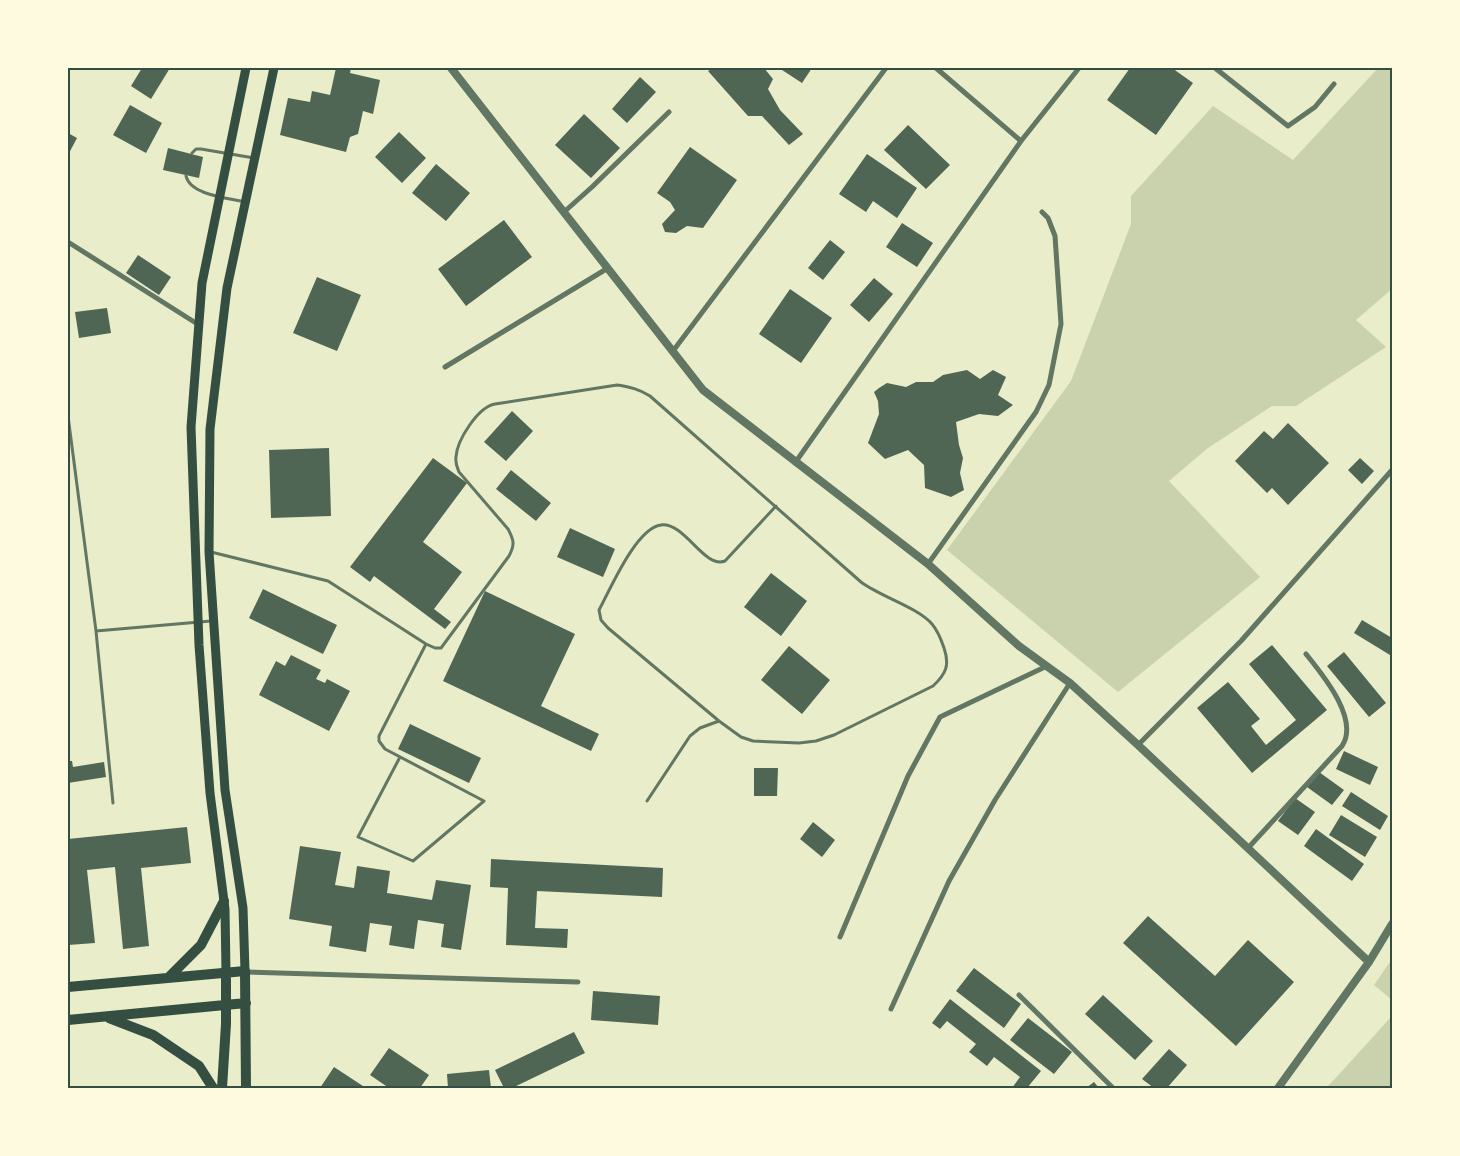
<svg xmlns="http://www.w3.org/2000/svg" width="1460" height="1156" font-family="'PT Sans',sans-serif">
<rect width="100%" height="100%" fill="#e9edc9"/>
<path fill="#cad2ad" d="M1378,68H1392V289L1356,320L1386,347L1296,406H1272L1208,448L1169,481L1260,577L1118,692L947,550L1071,381L1131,224V196L1213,106L1293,160Z
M1392,959V1000L1374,985Z
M1392,1016V1088H1326L1332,1082Z"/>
<path fill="#4f6655" d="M142,68H170L151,99L131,86Z
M336,68H351L350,73L380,80L373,114L363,111L358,134L350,137L346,152L280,135L288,98L310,102L312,91L330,95Z
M713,68H764L773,79L768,89L780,110L803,134L789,145L762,116H748L708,71Z
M779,68H812L802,83Z
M1130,68H1172L1193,83L1156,135L1107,100Z
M640,77L656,92L627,123L612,109Z
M130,105L162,123L146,153L113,135Z
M584,114L620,148L591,178L555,145Z
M908,125L950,165L926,189L884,150Z
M399,132L426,158L402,183L375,157Z
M68,133L77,138L68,155Z
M690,147L737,180L703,228L687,226L676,233L665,232L662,224L675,210L670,202L657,193Z
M168,148L203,157L199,178L163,170Z
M867,154L917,188L897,218L873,201L866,212L839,194Z
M436,164L470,193L446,221L412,193Z
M504,220L532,257L466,306L438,269Z
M902,223L933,243L917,267L886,247Z
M830,240L845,252L823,280L808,268Z
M138,255L171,277L159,295L126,273Z
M317,277L361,295L337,351L293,333Z
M874,278L893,294L869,322L850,305Z
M790,289L832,318L801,363L759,334Z
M107,308L111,333L79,338L75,312Z
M967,370L980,379L993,370L1006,377L998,395L1013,405L998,416L979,414L956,422L959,445L963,458L960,473L964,490L951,497L925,488L924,465L908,450L885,459L868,443L879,414L878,401L874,392L879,388L887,383L906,387L916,382H933L943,375Z
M512,411L533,431L506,461L484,442Z
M1288,423L1329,463L1288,505L1272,488L1267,493L1235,461L1264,431L1273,439Z
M329,448L331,516L271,518L269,450Z
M433,458L467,483L423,542L462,572L434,609L451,622L445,629L374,576L370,582L350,567Z
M1360,458L1374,471L1362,484L1348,470Z
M511,470L551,503L536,521L496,489Z
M570,528L615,549L603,577L557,557Z
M771,573L807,601L781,636L744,607Z
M263,589L337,625L323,654L249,618Z
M485,591L575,634L541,706L599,734L591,751L443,681Z
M1362,620L1392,638V650L1390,655L1354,633Z
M1272,645L1327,710L1252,773L1197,708L1228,682L1260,719L1251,726L1266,745L1296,720L1249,664Z
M789,646L830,680L802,714L761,680Z
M1344,652L1386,703L1369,717L1327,666Z
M291,655L321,670L316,679L325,683L327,679L350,691L329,731L259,695L276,661L285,666Z
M410,724L481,758L469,783L398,749Z
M1344,751L1378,767L1370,785L1336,769Z
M68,761H72L73,767L104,762L106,777L68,783Z
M754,768H778L777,796H754Z
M1319,772L1344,790L1332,805L1307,787Z
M1351,792L1388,816L1380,830L1342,806Z
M1295,798L1315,812L1298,835L1278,821Z
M1341,815L1377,837L1365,857L1329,835Z
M813,822L835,840L822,857L800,839Z
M187,827L191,863L141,868L149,946L123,949L115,867L87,870L95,943L68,945V839Z
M1316,829L1364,864L1352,881L1304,846Z
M300,846L341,852L335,885L354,888L357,866L390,871L387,893L432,900L436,880L471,885L461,950L441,947L444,924L418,920L414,949L389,945L392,926L370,923L366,952L329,946L332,926L289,919Z
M491,859L663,868L662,897L537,891L535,928L568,929L567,948L506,945L508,888L490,887Z
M1148,916L1215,976L1248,940L1294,982L1236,1046L1123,943Z
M974,968L1021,1004L1004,1028L956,991Z
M593,991L660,996L658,1025L591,1020Z
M1103,995L1153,1041L1135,1060L1085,1014Z
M950,999L1041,1071L1027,1088H1012L1020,1077L994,1057L987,1066L969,1052L976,1044L947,1021L940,1029L932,1023Z
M1028,1018L1072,1052L1054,1074L1010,1040Z
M574,1032L585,1053L512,1088H504L495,1070Z
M389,1048L429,1075L420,1088H389L370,1075Z
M1169,1049L1187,1065L1167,1088H1154L1142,1079Z
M334,1067L366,1088H320Z
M489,1070L491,1088H448L447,1074Z
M1094,1082L1099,1088H1086Z"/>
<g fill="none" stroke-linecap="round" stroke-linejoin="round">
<path stroke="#617663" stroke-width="3" d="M192,153L196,149H201L254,158
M186,176C190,195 228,198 245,202
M68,416L96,631
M211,552L328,581L426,644L435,648H441L509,556C515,545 514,540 508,529L459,472C457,467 455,463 456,457C457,440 478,407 495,404L617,385C630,387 639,389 650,396L861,582C881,597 917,607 932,624C938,631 941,639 944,648C950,665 946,674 933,686L834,735L816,741L799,743L753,741L741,737L719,721L608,628L601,620L599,610C610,590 636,528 661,525C685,522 704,569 725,561L776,506
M400,757L358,837L413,861L484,801L385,749L379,741V736L426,644
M647,801L690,736L700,728L719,721
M113,803L96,631L211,621"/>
<path stroke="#617663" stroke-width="5" d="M936,68L1021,141
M1215,68L1288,126L1315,107L1334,84
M564,212L592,187L669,112
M68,242L199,325
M673,351L886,68
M445,367L608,268
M795,463L1021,141L1079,68
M928,564L1036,412L1049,385L1061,324L1055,236L1048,218L1042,212
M1138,745L1241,641L1392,470
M1248,848L1342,746C1360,719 1322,674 1306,654
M840,937L908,776L940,717L1047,666
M245,972L578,982
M1019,995L1113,1088
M891,1009L949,881L995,800L1070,683"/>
<path stroke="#617663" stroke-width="8" d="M451,68L703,390L928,564L1019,646L1070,683L1138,745L1369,962
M1278,1088L1369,962L1392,924"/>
<path stroke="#344e41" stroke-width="9" d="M245,971L243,908L225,790L209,552L210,429L227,288L274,68
M226,973L225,909L210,793L199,645L191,427L202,283L246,68"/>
<path stroke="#344e41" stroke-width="10" d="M168,978L201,945L224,901
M68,987L245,971L246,1088
M109,1018L153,1035L199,1066L213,1088
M68,1020L246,1003
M222,1088L226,1024V973"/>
</g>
<rect width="1460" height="1156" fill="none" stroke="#fefae0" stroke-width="138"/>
<rect x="69" y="69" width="1322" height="1018" fill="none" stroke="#344e41" stroke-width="2"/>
</svg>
